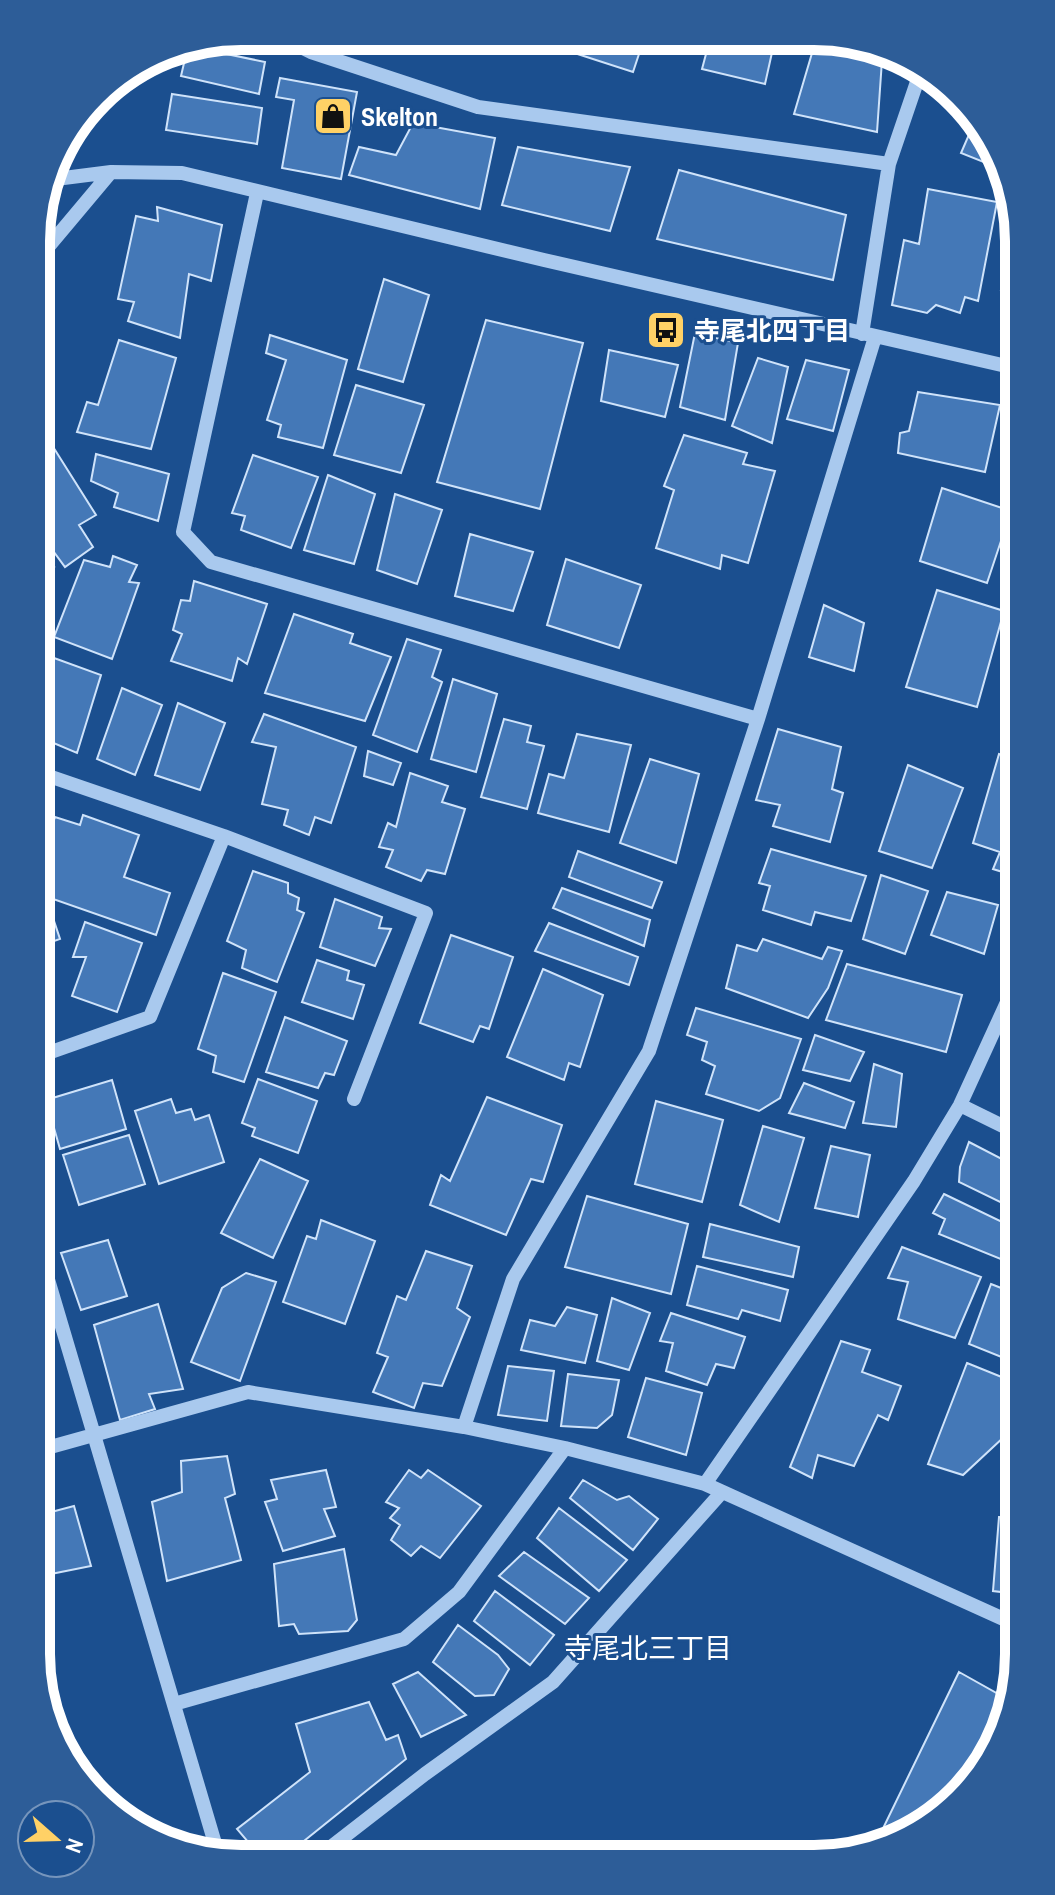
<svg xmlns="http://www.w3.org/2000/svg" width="1055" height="1895" font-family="'Archivo Narrow','Noto Sans JP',sans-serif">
<rect width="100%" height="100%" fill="#1b4f8f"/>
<path fill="#4478b7" stroke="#cfe3fa" stroke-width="2" d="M462,37L515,38L513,50Z
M528,38L644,39L633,72Z
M710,39H775L765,84L702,69Z
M815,43L882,60L877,132L794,114Z
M188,46L265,62L259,94L181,76Z
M280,78L357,92L341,179L282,168L294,100L276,97Z
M111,84L110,104L94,103L105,87Z
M172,94L262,108L257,144L166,130Z
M413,123L495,138L480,209L349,175L359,147L396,155Z
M974,123L1006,171L961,153Z
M518,147L630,167L610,231L502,205Z
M679,170L846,215L833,280L657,239Z
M928,189L997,202L978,301L965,297L960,313L936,305L927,313L892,305L904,240L919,244Z
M157,207L222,225L211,281L189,274L180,338L128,321L134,302L118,299L136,216L158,221Z
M1015,218L1019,241V252L1008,250Z
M1008,261L1019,263V325L1008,323L1016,293L1001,290Z
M384,279L429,295L403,382L358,369Z
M486,320L583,343L540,509L437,482Z
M695,333L738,343L725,420L680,407Z
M270,335L347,360L323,448L278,437L281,425L267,420L286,360L266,353Z
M119,340L176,358L151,449L77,432L87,402L98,405Z
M609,350L678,365L665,417L601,401Z
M758,358L788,367L772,443L732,426Z
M806,360L849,370L833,431L787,419Z
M356,385L424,405L401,473L334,455Z
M918,392L1000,405L985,472L898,453L900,433L909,431Z
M684,435L747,453L743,464L775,471L748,563L722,555L720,569L656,548L674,490L664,486Z
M50,442L96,515L79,525L93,547L65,567L37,529V452Z
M96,454L169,474L158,521L114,507L118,493L91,481Z
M253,455L318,477L291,548L241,530L245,516L232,513Z
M328,475L375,494L354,564L304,550Z
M942,488L1011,511L987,583L920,561Z
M395,494L442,510L417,584L377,570Z
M470,534L533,552L513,611L455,596Z
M37,553L54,567L37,578Z
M113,556L137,565L129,582L139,583L112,659L54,637L84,560L110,567Z
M566,559L641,585L619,648L547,625Z
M194,581L267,604L247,664L238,658L232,681L171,661L182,634L173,630L181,600L190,601Z
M937,590L1004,611L977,707L906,687Z
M824,605L864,623L854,671L809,657Z
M294,614L353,634L350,643L391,657L365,721L265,693Z
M407,639L441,650L432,677L442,682L417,752L373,735Z
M54,658L101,675L77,753L37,736V687L42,689Z
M453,679L497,694L476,772L431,759Z
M122,688L162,705L135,775L97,759Z
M178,703L225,723L200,790L155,775Z
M264,714L356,747L331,823L315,817L309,835L284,825L288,810L262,804L276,747L252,742Z
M504,719L531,726L527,742L544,746L527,809L481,797Z
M778,729L841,747L832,789L843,793L830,842L773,826L780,805L756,800Z
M577,734L631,745L609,832L538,813L549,774L564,778Z
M368,751L401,763L393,785L364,776Z
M999,754L1019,760V872L1012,875L993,869L1000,852L973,843Z
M650,759L699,774L676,863L620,843Z
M908,765L963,788L932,868L879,851Z
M410,773L448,786L442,802L465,809L445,874L427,870L421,881L386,867L393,850L379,847L388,823L396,827Z
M83,815L139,835L124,877L170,893L156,935L53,899L39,863L55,817L80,825Z
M771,849L866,876L851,921L815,912L811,925L763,910L770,886L759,883Z
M578,851L662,882L652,908L569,877Z
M37,870L60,939L37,947Z
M253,871L288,883V893L299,898L297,910L304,913L277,982L242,968L246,950L227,941Z
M881,875L928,891L905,954L863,939Z
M562,888L650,920L644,946L553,908Z
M947,892L998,905L984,954L931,935Z
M335,899L382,917L379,928L391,929L375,966L320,947Z
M85,922L142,943L117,1012L72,996L86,957H73Z
M549,923L638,957L629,985L535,951Z
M451,935L513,957L489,1029L480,1026L473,1042L420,1023Z
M763,939L822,959L828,947L842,951L828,988L808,1018L726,988L737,945L757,951Z
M317,960L349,971L347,980L364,985L353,1019L302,1002Z
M847,964L962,995L946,1052L826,1020Z
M543,969L603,995L580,1067L569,1063L564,1080L507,1057Z
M223,973L276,992L244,1082L213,1072L216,1056L198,1049Z
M696,1008L801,1039L780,1098L759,1111L706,1094L715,1066L702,1060L707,1042L687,1035Z
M285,1017L347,1041L334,1075L325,1073L318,1088L266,1072Z
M815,1035L864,1052L850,1081L803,1070Z
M874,1064L902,1074L896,1127L863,1123Z
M1018,1069L1019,1070V1105L1004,1098Z
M258,1079L317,1101L298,1153L252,1136L255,1128L242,1123Z
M112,1080L126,1129L60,1149L46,1100Z
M804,1083L854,1102L845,1128L789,1113Z
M487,1097L562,1125L543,1182L531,1179L506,1235L430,1205L441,1175L450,1181Z
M171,1099L176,1113L191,1109L195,1120L209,1115L224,1162L159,1184L135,1111Z
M656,1101L723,1120L702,1202L635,1184Z
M763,1126L804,1138L779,1222L740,1205Z
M129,1135L145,1184L79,1205L63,1155Z
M969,1142L1019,1168V1211L959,1182L960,1167Z
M831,1146L870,1155L858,1217L815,1208Z
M260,1159L308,1181L273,1258L221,1233Z
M944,1194L1019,1230L1008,1262L939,1234L945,1219L933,1213Z
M587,1196L688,1224L671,1294L565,1267Z
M321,1220L375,1241L345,1324L283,1302L307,1236L316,1239Z
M710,1224L799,1247L793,1277L703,1257Z
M108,1240L127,1296L81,1310L61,1253Z
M902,1247L981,1277L955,1338L898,1319L908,1282L888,1278Z
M426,1251L472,1266L457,1308L470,1317L442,1386L423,1383L414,1408L373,1392L388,1357L377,1353L397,1296L406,1300Z
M697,1266L788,1290L780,1321L742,1310L738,1319L687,1305Z
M246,1273L276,1282L240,1381L191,1362L222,1288Z
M991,1284L1019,1295V1364L969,1344Z
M612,1298L650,1313L629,1370L597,1361Z
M158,1304L183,1389L149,1394L155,1409L120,1420L94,1325Z
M567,1307L597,1315L585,1363L521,1350L530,1320L555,1326Z
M671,1313L745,1337L734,1368L716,1364L707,1385L666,1371L673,1343L660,1341Z
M841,1341L870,1350L862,1372L901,1386L888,1420L878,1415L854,1466L818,1455L812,1478L790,1467Z
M967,1363L1019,1384V1423L963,1475L928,1464Z
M508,1366L554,1371L547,1421L498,1415Z
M568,1374L619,1380L612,1415L597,1428L561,1426Z
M646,1378L702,1393L686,1455L628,1437Z
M227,1456L235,1494L225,1498L241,1560L167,1581L152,1502L182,1492L181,1461Z
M326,1470L336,1507L324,1509L335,1536L283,1551L265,1502L277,1499L271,1480Z
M409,1470L421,1478L428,1470L481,1506L440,1558L421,1546L411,1556L391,1540L400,1525L390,1518L399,1508L386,1502Z
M583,1480L617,1500L629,1496L658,1519L633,1550L570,1498Z
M74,1506L91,1566L36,1577V1516Z
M559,1508L627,1560L599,1591L537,1538Z
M999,1517L1019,1518V1594L993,1591Z
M344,1549L357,1620L348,1631L299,1634L294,1624L279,1626L274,1564Z
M524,1552L589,1598L565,1624L499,1576Z
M495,1591L554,1635L530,1665L474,1621Z
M458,1625L498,1655L509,1669L494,1695L475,1696L433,1662Z
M418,1672L466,1715L421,1737L393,1684Z
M959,1672L1007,1699L976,1779L880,1848L873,1849Z
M369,1702L386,1740L398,1735L406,1759L284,1857H261L237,1829L310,1772L296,1724Z"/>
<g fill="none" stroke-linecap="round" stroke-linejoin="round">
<path stroke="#a9c9ee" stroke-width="14" d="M279,36L311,52L478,107L889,164
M48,180L111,172L182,173L544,260L1019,369
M257,193L183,532L211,562L758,719
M38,259L111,172
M862,334L889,164L920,73
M37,772L224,836L426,913L354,1099
M37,1057L150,1017L224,836
M960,1105L1019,1134
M36,1239L219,1857
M464,1427L513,1279L649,1051L758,719L875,337
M36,1451L248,1392L464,1427L565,1448L705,1484L1019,1626
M705,1484L914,1181L960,1105L1019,976
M174,1704L404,1639L459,1592L565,1448
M318,1857L425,1774L553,1682L722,1492"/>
</g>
<defs>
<symbol id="shop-square" viewBox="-11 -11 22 22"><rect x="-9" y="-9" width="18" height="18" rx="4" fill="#ffd166" stroke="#1b4f8f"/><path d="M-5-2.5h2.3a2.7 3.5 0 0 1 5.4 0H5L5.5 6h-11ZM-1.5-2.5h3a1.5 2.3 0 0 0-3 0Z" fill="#111"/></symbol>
<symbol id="bus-square" viewBox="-11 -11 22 22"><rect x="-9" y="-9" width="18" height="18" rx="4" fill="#ffd166" stroke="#1b4f8f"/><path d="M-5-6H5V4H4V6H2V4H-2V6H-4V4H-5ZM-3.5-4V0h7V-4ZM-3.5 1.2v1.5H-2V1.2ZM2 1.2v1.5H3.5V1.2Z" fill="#111"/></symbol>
</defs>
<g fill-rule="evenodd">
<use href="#shop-square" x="311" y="94" width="44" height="44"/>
<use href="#bus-square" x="644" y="308" width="44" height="44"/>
</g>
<g text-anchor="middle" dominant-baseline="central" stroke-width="6" stroke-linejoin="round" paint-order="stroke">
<g font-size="26" font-weight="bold" fill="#fff" stroke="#1b4f8f" text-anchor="start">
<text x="361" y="116">Skelton</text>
<text x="694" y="330">寺尾北四丁目</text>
</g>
<g font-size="28" fill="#fff" stroke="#1b4f8f">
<text x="648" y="1648">寺尾北三丁目</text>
</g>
</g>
<path d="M0 0H1055V1895H0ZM241 50H814A191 191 0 0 1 1005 241V1654A191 191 0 0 1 814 1845H241A191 191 0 0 1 50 1654V241A191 191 0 0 1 241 50Z" fill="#2d5d98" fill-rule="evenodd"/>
<path fill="none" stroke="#fff" stroke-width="10" d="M241 50H814A191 191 0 0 1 1005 241V1654A191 191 0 0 1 814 1845H241A191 191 0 0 1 50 1654V241A191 191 0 0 1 241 50Z"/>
<g transform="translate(56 1839) rotate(110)"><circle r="38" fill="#1b4f8f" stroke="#7695bc" stroke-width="2"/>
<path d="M0-6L14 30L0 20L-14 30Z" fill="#ffd166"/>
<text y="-12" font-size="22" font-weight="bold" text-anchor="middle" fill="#ffffff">N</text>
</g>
</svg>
